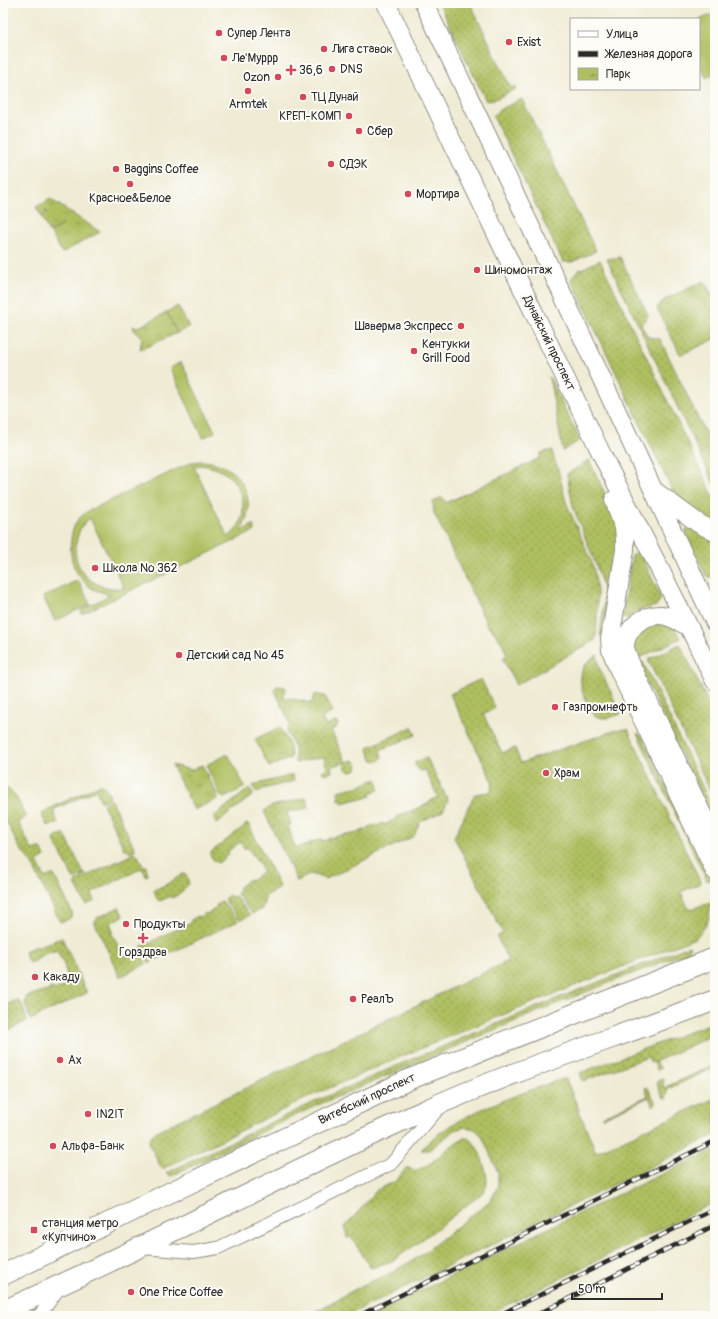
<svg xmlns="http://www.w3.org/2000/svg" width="718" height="1319" font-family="Pangolin,sans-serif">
<defs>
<pattern id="grass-dots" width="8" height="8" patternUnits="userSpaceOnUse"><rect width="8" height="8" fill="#afbf61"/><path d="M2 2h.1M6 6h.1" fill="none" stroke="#8f9b50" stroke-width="1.8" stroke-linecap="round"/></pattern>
<pattern id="park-tufts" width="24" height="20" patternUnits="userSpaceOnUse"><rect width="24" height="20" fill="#afbf61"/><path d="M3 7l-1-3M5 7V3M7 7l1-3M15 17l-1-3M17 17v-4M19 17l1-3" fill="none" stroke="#8f9b50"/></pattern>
</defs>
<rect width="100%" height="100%" fill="#fdfcf7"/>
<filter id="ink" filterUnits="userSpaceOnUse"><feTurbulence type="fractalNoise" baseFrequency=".025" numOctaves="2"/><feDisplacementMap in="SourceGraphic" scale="8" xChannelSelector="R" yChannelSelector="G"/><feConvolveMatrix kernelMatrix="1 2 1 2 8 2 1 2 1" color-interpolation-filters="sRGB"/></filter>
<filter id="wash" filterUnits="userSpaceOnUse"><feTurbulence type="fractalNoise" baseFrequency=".012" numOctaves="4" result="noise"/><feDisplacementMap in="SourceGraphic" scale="16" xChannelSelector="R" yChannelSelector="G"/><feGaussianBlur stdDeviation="0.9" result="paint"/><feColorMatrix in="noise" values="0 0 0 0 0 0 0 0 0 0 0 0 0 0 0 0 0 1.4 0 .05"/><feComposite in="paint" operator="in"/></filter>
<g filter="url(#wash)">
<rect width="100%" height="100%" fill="#efebd4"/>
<path fill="url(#grass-dots)" stroke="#6d7546" d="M439,3H470L511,88L516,86V89L495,99L486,101Z
M522,99L596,251L572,262H563L493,116L499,110Z
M620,257L648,315L641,325L648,337L660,339L715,453V486L607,259Z
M600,260L715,500V524C699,515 683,506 672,490L571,279L577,271Z
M704,281L715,300V339L683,354H680L657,308L664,300Z
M549,377L580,440L563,451Z
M552,450L555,463L557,465L566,502L592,563C599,587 598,612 596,636L594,641L516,685L503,659L507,654L502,643L491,628L488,627L434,513L433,502L442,497L446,503L540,458L541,453Z
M589,460L616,517L620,530L602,635L600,636L604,602L603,587L596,565L573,507L567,474Z
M690,527L715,539V577H709L705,574L686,534V530Z
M635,553H639L642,556L661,598L660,601L656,606L640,610L629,618H626L622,616L632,556Z
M661,623L674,628L681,638L635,660L633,647L636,636L648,626Z
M680,644L715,717V801L648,660Z
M597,655L599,667L621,714C612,717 604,721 594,715C581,697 571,667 597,655Z
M643,662L715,813V826L638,664Z
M481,679L495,708L483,714L502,753L515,748L521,763L616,730L628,729L701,883L681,892L689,910L710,902C711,918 707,927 695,938L554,994L400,1057L309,1097L162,1169L150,1146L149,1138L155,1132L508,961L497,937L503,933L454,837L475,794L490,792L493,783L450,694Z
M277,686L285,687L286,689L283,697L289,699L290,698L312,703L315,694L325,696L332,711L331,713L322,718L326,726L335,722L338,723L337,727L331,730L346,762L354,760L358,765L357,769L349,772L346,769L344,763L331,766L332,772L324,774L322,771L327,769L324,757L321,758L320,757L295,763L294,746L286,731L290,723L274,689Z
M412,727L416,735L380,750L382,757L381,759L378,761L372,760L368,750L369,747Z
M637,733L642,736L712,879L707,881Z
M427,758L448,800L443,811L420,822L414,836L326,879L311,874L297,881L264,811L272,806L305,798L307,799L309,808L287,812L291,824L288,825L294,845H295L296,848L311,844V842L321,840L322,841L328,840V838L347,834L348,835L361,832V831L368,829V827L376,825L377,826L383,823L384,825L396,819V817L430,803V801L438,797L425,770L420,771L419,769L418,770L415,764V762Z
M293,775L294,781L263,789L256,793L253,786L257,784Z
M376,779L379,785L378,786L379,790L370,793L371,796L359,800L358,799L342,803L341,800H339L338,791L360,786Z
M3,785L15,795L26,817L18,822L32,850L39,848H41L45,857L37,862L45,878L52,875H54L72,912V916L69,919L60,922L32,864L19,847L3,815Z
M99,785C106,785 107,791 110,797L109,798L101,802L96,790L53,810L58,823L50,826L47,825L42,815L43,812Z
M250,788L253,795L216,824L213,817Z
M110,800L112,801L135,849L134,851L130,853L126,849H124L103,804Z
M247,824L249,825L280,888L266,895L262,909L252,914L237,894L239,891L238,888L249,879L251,881L263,871L261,868L262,867L247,847L245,849L240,842L228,851L229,853L224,857L225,858L218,863L216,861L215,862L210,855V853Z
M64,833L84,874H86L75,879L73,878L54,840L55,838Z
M135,853L137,854L143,866H146L148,875L146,876L142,868L92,893L95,901L86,905L75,884L76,881Z
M183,874H185L189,880L188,881L189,884L182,891L183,892L172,898L171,896L160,901L157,899L154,890L167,884Z
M229,895L231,897L235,896L250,915L240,920L224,899Z
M221,901H222L238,921L149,963L141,947L142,946L148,943L149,944L154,941V940L177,929L178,930L184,928L183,926L191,922V920L198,916L200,917L206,913L208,914L217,907L216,905Z
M119,907L123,916L110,923L113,931L111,932L122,953L124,952L126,956L139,949L146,964L120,977L95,923V919Z
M62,938L87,993L30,1020L25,1003H26L25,1000L27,999L26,997L43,991L44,992L49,991V989L53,988L54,990L69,985L68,982H69L62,958H60L57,950L42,955V956L36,958L37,960L29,963L28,960H27L25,952L26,950Z
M689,946L690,951L558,1003L405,1068L313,1107L171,1176L166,1173L312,1103L403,1063L556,999Z
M17,1000L18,1002H20V1004H22L27,1021L3,1033V1006Z
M715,1022V1034L655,1062L661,1068L659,1070H657L654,1062L651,1063L648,1057L583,1081L580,1073Z
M715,1065V1067L668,1089L666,1099L663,1097L657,1084L659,1080L664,1078L663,1088Z
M562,1079H566L596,1152L715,1098V1135L346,1316H307L363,1285L391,1273L420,1256L491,1200L498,1186V1172L482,1136L475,1129L465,1127L455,1130L429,1150H421C454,1113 516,1096 562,1079Z
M646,1087L648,1088L655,1101V1105H652L649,1097L603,1118L602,1117L648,1096L645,1088Z
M464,1138C468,1138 470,1139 473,1142C480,1149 490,1178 486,1187C485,1190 482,1193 480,1195L414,1246L392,1261L371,1268L351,1237L347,1238L345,1227L377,1190L396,1181L407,1167C411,1169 415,1171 419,1169C434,1165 448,1145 464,1138Z
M715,1149V1202L485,1316H369L575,1215Z"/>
<path fill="url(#park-tufts)" stroke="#6d7546" d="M51,199L53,201L100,232L62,253L50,232L62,225L49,232L41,216L47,212L46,211L40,214L36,207Z
M167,312L177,333L140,350L142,337L134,330L133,326L139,327Z
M280,727L290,746L291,758L269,767L255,739Z
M172,765L191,770L202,765L219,798L194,810Z"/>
<path fill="#afbf61" stroke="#6d7546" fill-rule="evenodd" d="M715,13V74L706,78L699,62V20Z
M178,306L189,327L177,333L167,312Z
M181,362L215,432L203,438L170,368Z
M200,461C230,461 254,485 247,516C246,521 243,526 241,531L253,525L255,531L82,614L81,610L110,595C105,593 100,592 95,590C87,586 78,576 74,567C69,554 69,533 77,521C79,518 83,515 86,512L192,462ZM201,465C225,468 242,482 243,508C243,520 238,530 228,537L194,467ZM90,518L124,588C92,592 67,567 78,535C80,528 84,522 90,518Z
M78,580L90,604L55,621L43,597Z
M226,755L229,756L245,787L224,798L221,796L207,767L208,764Z"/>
</g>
<g filter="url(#ink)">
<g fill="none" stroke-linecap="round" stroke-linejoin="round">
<defs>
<path id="minor" d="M142,1248L194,1252L218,1248L391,1164L440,1107
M37,1316L40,1315L60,1287"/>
<path id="secondary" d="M386,3L603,457L689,627L715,681
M424,3L554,276L715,623
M656,492L698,523L715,532
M614,500L624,528L625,539V550L610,639L611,650L619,670L715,871
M689,627C680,622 671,616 661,615C643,614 625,629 625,647C626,653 629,659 631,665L715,841"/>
<path id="primary" d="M3,1275L169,1193L410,1079L715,958
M3,1311C144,1249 279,1176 419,1113C515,1069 617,1038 715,1000"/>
</defs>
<use href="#minor" stroke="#8d8b80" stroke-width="14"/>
<use href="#secondary" stroke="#8d8b80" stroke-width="20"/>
<use href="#primary" stroke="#8d8b80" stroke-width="22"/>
<use href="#minor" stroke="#fff" stroke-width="12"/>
<use href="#secondary" stroke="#fff" stroke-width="18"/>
<use href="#primary" stroke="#fff" stroke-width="20"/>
<defs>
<path id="rail" d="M358,1316L715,1141
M497,1316L715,1209
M534,1316L715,1225"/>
</defs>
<use href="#rail" stroke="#2b2b2b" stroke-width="4.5"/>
<use href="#rail" stroke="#fdfcf7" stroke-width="3" stroke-dasharray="9" stroke-linecap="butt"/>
</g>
</g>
<g fill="#d1495b" stroke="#fdfcf7" stroke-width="1.5">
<circle cx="219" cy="33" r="4"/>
<circle cx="509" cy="42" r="4"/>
<circle cx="324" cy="49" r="4"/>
<circle cx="224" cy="58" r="4"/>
<circle cx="332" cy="69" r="4"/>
<path d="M289 64h4v4h4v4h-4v4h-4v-4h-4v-4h4z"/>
<circle cx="278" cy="77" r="4"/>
<circle cx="248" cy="91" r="4"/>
<circle cx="303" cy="97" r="4"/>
<circle cx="349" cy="116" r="4"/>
<circle cx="359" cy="131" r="4"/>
<circle cx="331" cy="164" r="4"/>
<circle cx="116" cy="169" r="4"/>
<circle cx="130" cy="184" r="4"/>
<circle cx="408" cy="194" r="4"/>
<circle cx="477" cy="270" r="4"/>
<circle cx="461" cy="326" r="4"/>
<circle cx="414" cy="351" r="4"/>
<circle cx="95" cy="568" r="4"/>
<circle cx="179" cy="655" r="4"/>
<circle cx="555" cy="707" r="4"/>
<circle cx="546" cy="773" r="4"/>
<circle cx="126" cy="924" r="4"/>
<path d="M141 932h4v4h4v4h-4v4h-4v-4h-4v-4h4z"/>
<circle cx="35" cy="977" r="4"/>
<circle cx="353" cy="999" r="4"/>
<circle cx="60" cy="1060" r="4"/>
<circle cx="88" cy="1114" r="4"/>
<circle cx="53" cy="1146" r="4"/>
<rect x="30" y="1226" width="8" height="8" rx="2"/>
<circle cx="131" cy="1292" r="4"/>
</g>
<g text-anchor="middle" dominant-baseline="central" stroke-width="4" stroke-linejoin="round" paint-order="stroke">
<g font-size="12" fill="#2b2b2b" stroke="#fdfcf7" text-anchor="start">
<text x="227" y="33">Супер Лента</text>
<text x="517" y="42">Exist</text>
<text x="332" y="49">Лига ставок</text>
<text x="232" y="58">Ле'Муррр</text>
<text x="340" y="69">DNS</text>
<text x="299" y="70">36,6</text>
<text x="270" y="77" text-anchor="end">Ozon</text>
<text x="311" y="97">ТЦ Дунай</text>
<text x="248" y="104" text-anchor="middle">Armtek</text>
<text x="341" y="116" text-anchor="end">КРЕП-КОМП</text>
<text x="367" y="131">Сбер</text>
<text x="339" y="164">СДЭК</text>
<text x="124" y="169">Baggins Coffee</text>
<text x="416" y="194">Мортира</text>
<text x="130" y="198" text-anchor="middle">Красное&amp;Белое</text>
<text x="485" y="270">Шиномонтаж</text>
<text x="453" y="326" text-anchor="end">Шаверма Экспресс</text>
<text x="422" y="344">Кентукки<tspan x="422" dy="14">Grill Food</tspan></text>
<text x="103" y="568">Школа № 362</text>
<text x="187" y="655">Детский сад № 45</text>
<text x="563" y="707">Газпромнефть</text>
<text x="554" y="773">Храм</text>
<text x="134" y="924">Продукты</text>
<text x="143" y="952" text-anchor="middle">Горздрав</text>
<text x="43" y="977">Какаду</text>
<text x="361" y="999">РеалЪ</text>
<text x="68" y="1060">Ах</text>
<text x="96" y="1114">IN2IT</text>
<text x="61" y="1146">Альфа-Банк</text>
<text x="42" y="1223">станция метро<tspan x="42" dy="14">«Купчино»</tspan></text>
<text x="139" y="1292">One Price Coffee</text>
</g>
<g font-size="12" fill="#2b2b2b" stroke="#fdfcf7">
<text transform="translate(549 343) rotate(64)">Дунайский проспект</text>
<text transform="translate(367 1099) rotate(-25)">Витебский проспект</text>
</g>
</g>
<rect width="718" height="1319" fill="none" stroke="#fdfcf7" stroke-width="16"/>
<rect x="570" y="18" width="130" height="72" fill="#fdfcf7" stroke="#a9a8a5"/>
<rect x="578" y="31" width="20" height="6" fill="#ffffff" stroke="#a9a8a5"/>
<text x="606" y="38" font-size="12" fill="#2b2b2b">Улица</text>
<rect x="578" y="51" width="20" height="6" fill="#2b2b2b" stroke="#a9a8a5"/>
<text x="606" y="58" font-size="12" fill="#2b2b2b">Железная дорога</text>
<rect x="578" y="68" width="20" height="12" fill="url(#park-tufts)" stroke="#a9a8a5"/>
<text x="606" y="78" font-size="12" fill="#2b2b2b">Парк</text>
<path d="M572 1293v6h90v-6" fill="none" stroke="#2b2b2b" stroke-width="2"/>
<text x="578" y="1293" font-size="12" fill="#2b2b2b" stroke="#fdfcf7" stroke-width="3" paint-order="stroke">50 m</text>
</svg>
